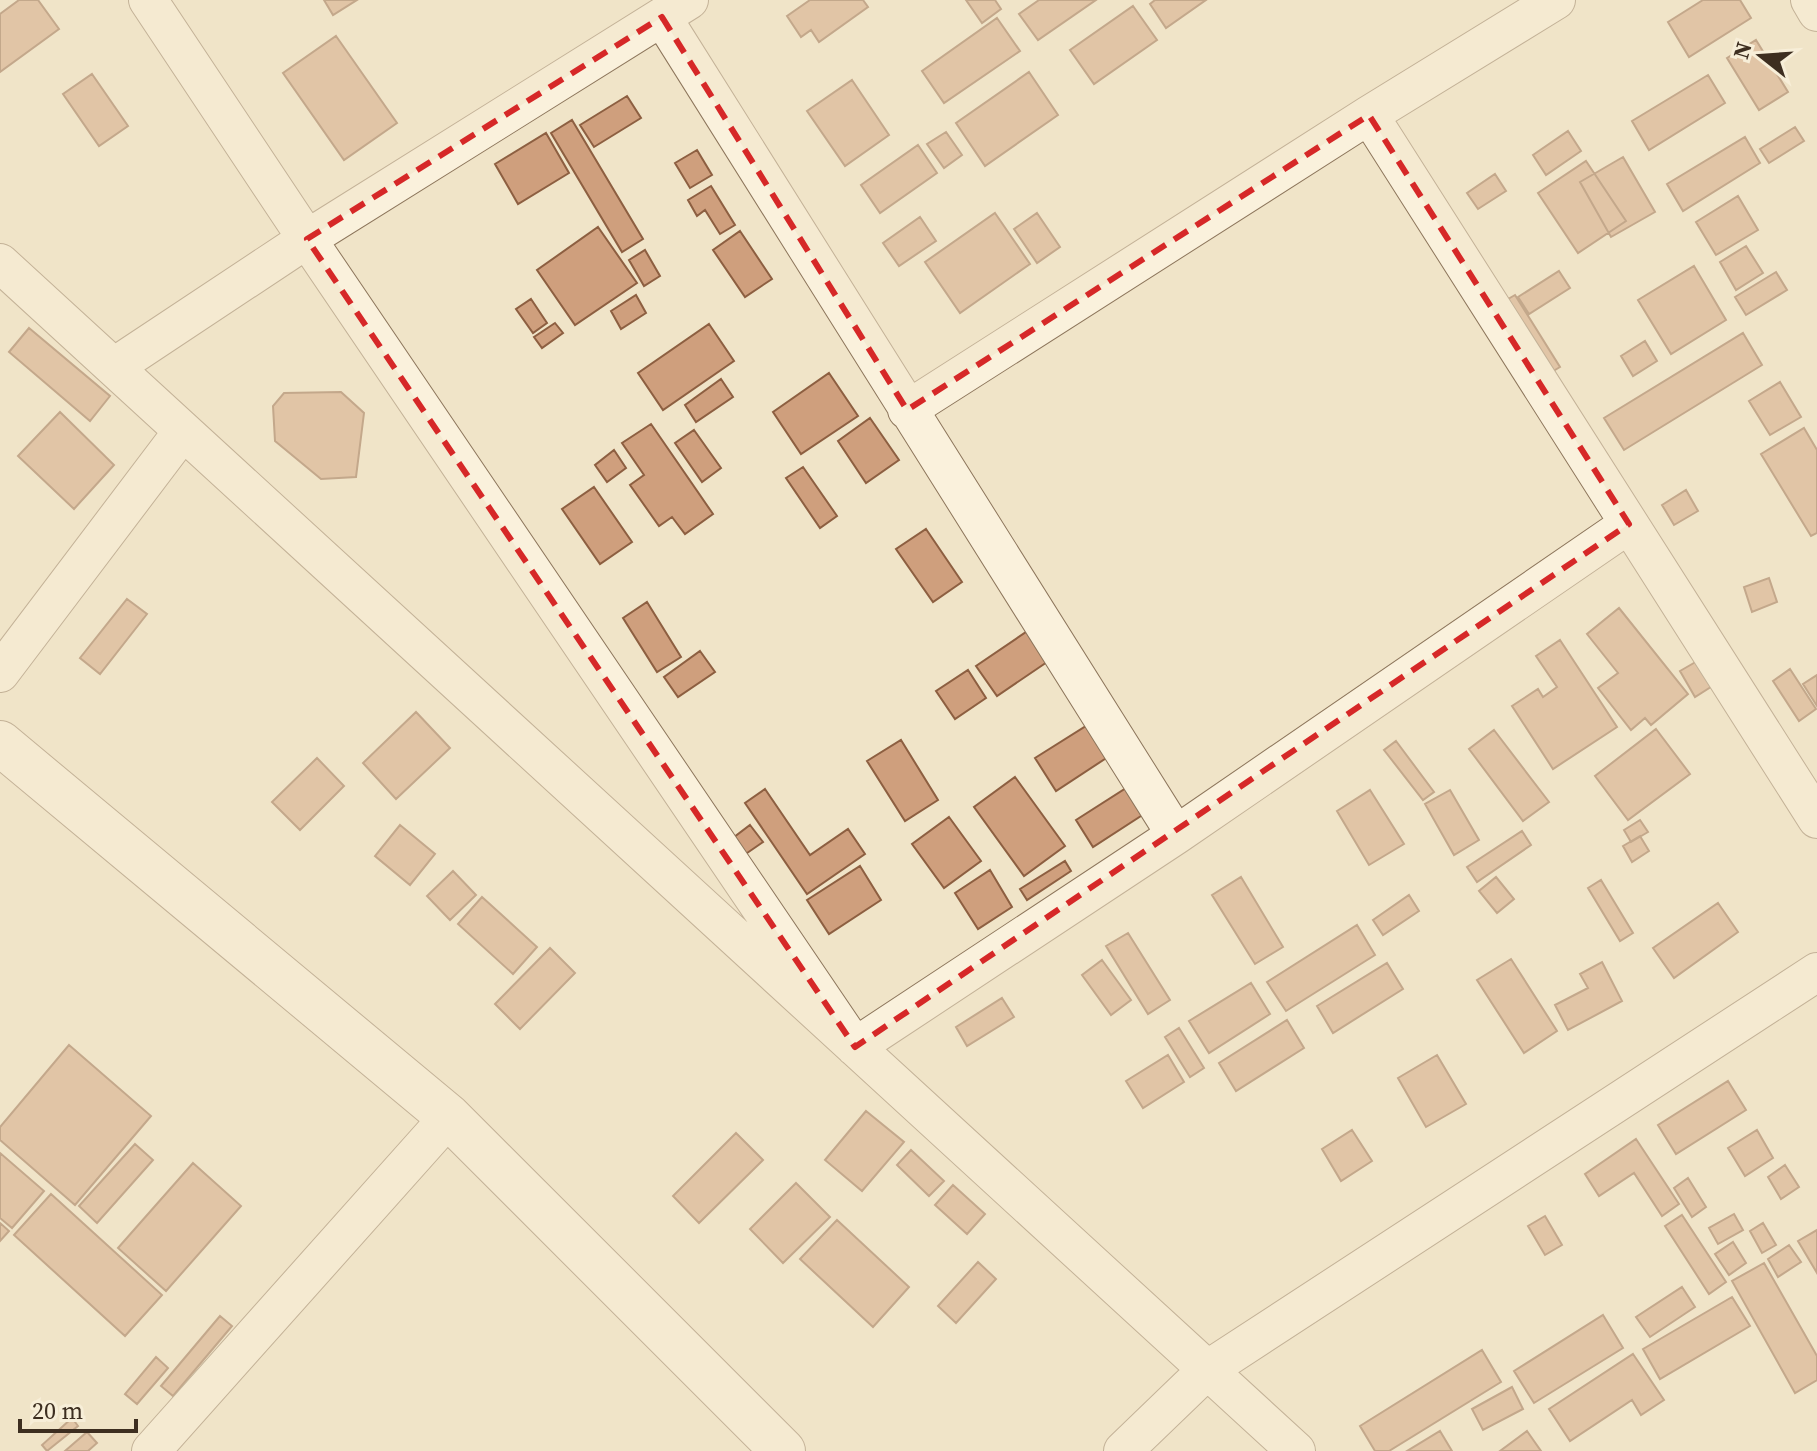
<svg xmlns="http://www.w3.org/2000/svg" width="1817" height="1451" font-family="'Source Serif 4',serif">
<rect width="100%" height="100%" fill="#f0e4c8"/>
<path fill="#cf9f7d" stroke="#8d5f41" stroke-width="2" d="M19,0H38L59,29L0,72V14Z
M324,0H357L333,15Z
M810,0H863L868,7L819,42L811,30L801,37L787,16Z
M966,0H995L1001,9L982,23Z
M1039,0H1096L1038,40L1019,14Z
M1155,0H1206L1166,28L1150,4Z
M1703,0H1740L1751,18L1689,57L1668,22Z
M1133,6L1157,40L1094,84L1070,50Z
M997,18L1020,51L944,103L922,71Z
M336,36L397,123L344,160L283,73Z
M1756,40L1788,92L1759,110L1727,58Z
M1029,72L1058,115L985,166L956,123Z
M92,74L128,126L99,146L63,94Z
M1708,75L1725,103L1649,150L1632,121Z
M852,80L889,135L845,166L807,111Z
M627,96L641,118L594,147L580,125Z
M572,120L643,239L622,252L551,133Z
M1795,127L1804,141L1769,163L1760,149Z
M1568,131L1581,151L1546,175L1533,155Z
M946,132L962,155L944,168L927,144Z
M546,133L569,173L518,204L495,164Z
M1745,137L1760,163L1683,211L1667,184Z
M918,145L937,173L880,213L861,185Z
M697,150L712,175L690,188L675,163Z
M1623,157L1655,212L1611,237L1580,182Z
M1586,161L1626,221L1578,253L1538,193Z
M1495,174L1506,191L1478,209L1467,193Z
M711,186L735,225L720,234L705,210L697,216L688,200Z
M1738,196L1758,230L1716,255L1696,222Z
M995,213L1030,264L960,313L925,262Z
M1037,213L1060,247L1037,263L1014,229Z
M920,217L936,241L899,266L883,243Z
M598,227L637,283L575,325L537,270Z
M740,231L772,279L745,297L713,250Z
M1746,246L1763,273L1736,290L1720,262Z
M645,250L660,276L644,286L629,260Z
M1694,266L1726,320L1671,354L1638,300Z
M1559,271L1570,288L1529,314L1518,297Z
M1776,272L1787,290L1746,315L1735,297Z
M636,295L646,313L621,329L611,311Z
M1515,295L1560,367L1540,379L1496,306Z
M531,299L547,323L533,333L516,309Z
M555,323L563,333L542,348L534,337Z
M709,324L734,361L663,410L638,373Z
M29,328L110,396L90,421L9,352Z
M1743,333L1762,365L1624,450L1604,418Z
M1645,341L1657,361L1633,376L1621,356Z
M829,373L858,416L801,454L773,412Z
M721,379L733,397L696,422L685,405Z
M1780,382L1801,417L1770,435L1749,401Z
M341,392L364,413L356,477L321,479L275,441L273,406L284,393Z
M60,412L114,465L74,509L18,456Z
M870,418L899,460L866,483L838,441Z
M651,424L713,514L685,534L672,517L659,526L630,485L644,475L622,443Z
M1804,428L1817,450V533L1811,536L1761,454Z
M694,430L721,468L702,482L675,443Z
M614,450L626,468L607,482L595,465Z
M803,467L837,516L820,528L786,478Z
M594,487L632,542L600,564L562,509Z
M1686,490L1698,511L1674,525L1662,505Z
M926,529L962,582L933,602L896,549Z
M1769,578L1777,602L1752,612L1744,587Z
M127,599L147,614L100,674L80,658Z
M647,602L681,657L657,672L623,618Z
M1619,608L1688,694L1651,725L1645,718L1631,730L1598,688L1618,673L1587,634Z
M1029,630L1050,660L997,696L976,666Z
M1560,640L1617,727L1553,769L1512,706L1538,689L1543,697L1557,687L1536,656Z
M700,651L715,672L678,697L664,677Z
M1699,660L1714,685L1695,697L1680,671Z
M1790,669L1816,709L1799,721L1773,681Z
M968,670L986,698L955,719L936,691Z
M1817,675V706L1803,684Z
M416,712L450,748L396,799L363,763Z
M1094,721L1114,753L1056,791L1035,758Z
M1656,729L1690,774L1628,820L1595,776Z
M1494,730L1549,802L1523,821L1469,749Z
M901,740L938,800L905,821L867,761Z
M1396,741L1434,792L1423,800L1384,750Z
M317,758L344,786L300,830L272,802Z
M1145,776L1161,803L1093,847L1076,820Z
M1015,777L1065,846L1024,876L974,807Z
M765,789L810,855L848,829L865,854L807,894L745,803Z
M1370,790L1404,844L1369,865L1337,811Z
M1450,790L1479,840L1454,855L1425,804Z
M949,817L981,861L944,888L912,844Z
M1640,820L1648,832L1631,842L1624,830Z
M400,825L435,854L410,885L375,856Z
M750,825L763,842L737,860L725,844Z
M1522,831L1531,845L1477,882L1467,867Z
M1640,836L1649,851L1632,862L1623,846Z
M1065,861L1071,871L1027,900L1020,889Z
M860,866L881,900L829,934L807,900Z
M990,870L1012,907L978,929L955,893Z
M453,871L476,895L450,920L427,896Z
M1241,877L1283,947L1255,964L1212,895Z
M1496,877L1514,899L1497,913L1479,891Z
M1601,880L1633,933L1620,941L1588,888Z
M1409,895L1419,911L1383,935L1373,920Z
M482,897L537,947L513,974L458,924Z
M1718,903L1738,932L1674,978L1653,948Z
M1357,925L1375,955L1286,1011L1267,982Z
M1128,933L1170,1000L1148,1014L1106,946Z
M550,948L575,973L520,1029L495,1004Z
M1511,959L1557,1031L1524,1053L1477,980Z
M1102,960L1131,1000L1111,1015L1082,975Z
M1602,962L1622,1001L1568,1030L1555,1005L1588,988L1580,974Z
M1387,963L1403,989L1333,1033L1317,1006Z
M1251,983L1270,1014L1209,1053L1189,1021Z
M1002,998L1014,1017L967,1046L956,1027Z
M1287,1020L1304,1048L1236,1091L1219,1063Z
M1179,1028L1204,1068L1190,1077L1165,1037Z
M69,1045L151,1116L75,1205L0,1140V1127Z
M1168,1055L1184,1082L1143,1108L1126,1081Z
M1437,1055L1466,1104L1426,1127L1398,1078Z
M1728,1081L1746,1110L1676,1154L1658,1125Z
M866,1111L904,1142L862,1191L825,1160Z
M1352,1130L1372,1161L1341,1181L1322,1149Z
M1757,1130L1773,1158L1745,1176L1728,1148Z
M736,1133L763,1160L699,1223L673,1196Z
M1636,1139L1679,1204L1662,1216L1634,1173L1599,1196L1585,1174Z
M135,1144L153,1160L97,1223L79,1206Z
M911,1150L944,1181L929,1196L897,1165Z
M0,1153L44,1191L12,1228L0,1218Z
M193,1163L241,1206L166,1291L118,1248Z
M1785,1165L1799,1187L1781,1199L1768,1177Z
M1688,1178L1706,1207L1692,1217L1674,1188Z
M796,1183L830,1217L783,1263L750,1229Z
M953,1185L985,1214L967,1234L935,1205Z
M51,1194L162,1295L125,1336L14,1235Z
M1734,1214L1743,1230L1718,1244L1709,1228Z
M1682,1215L1726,1282L1709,1294L1665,1226Z
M1545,1216L1562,1245L1545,1255L1528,1226Z
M837,1220L909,1287L873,1327L800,1259Z
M0,1223L9,1231L0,1241Z
M1763,1223L1776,1245L1762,1253L1750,1231Z
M1817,1230V1273L1798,1241Z
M1733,1242L1746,1263L1729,1275L1715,1254Z
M1789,1245L1801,1262L1778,1277L1768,1259Z
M978,1262L996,1279L956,1323L938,1306Z
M1764,1263L1817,1356V1380L1795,1393L1732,1281Z
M1682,1287L1695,1307L1650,1337L1636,1317Z
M1732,1297L1750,1326L1660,1379L1643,1349Z
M1603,1315L1623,1348L1534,1403L1514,1371Z
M220,1316L232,1326L173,1396L161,1386Z
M1482,1350L1501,1382L1389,1451H1375L1360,1426Z
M1633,1354L1664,1400L1641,1415L1632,1400L1570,1441L1549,1409Z
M156,1357L168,1368L137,1404L125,1394Z
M1512,1387L1523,1409L1483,1430L1472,1409Z
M72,1418L78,1426L47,1451L42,1445Z
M1440,1431L1452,1451H1407Z
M1527,1431L1541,1451H1500Z
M87,1432L97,1443L88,1451H65Z"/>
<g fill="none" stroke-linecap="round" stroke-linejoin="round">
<defs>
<path id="minor" d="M148,0L307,239L855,1047L1176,835L1629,524
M1810,0L1817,12
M662,17L1176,835
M1369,115L1817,819
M0,263L1296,1451
M114,367L307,239L689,0
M907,410L1369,115L1556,0
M0,673L183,431
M151,1451L449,1117
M1123,1451L1207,1370L1817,972"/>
<path id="tertiary" d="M0,743L449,1117L783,1451"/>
</defs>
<use href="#minor" stroke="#8d765c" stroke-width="40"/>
<use href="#tertiary" stroke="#8d765c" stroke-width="46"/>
<use href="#minor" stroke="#faf1dc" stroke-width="38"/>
<use href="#tertiary" stroke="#faf1dc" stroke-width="44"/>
</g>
<path d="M0 0H1817V1451H0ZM662,17L907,410L1369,115L1629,524L855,1047L307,239Z" fill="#f0e4c8" fill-opacity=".55" fill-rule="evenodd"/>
<path fill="none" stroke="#d62828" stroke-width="6" stroke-dasharray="16 10" stroke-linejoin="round" d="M662,17L907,410L1369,115L1629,524L855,1047L307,239Z"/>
<g transform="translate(1761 56) rotate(287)" stroke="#f7eed8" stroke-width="6" paint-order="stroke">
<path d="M0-6L14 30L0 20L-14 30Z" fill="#3d2e20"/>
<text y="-12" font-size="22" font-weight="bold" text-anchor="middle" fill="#3d2e20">N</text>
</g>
<path d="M20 1419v12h116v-12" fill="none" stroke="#3d2e20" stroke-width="4"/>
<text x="32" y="1419" font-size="24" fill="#3d2e20" stroke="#f7eed8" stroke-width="6" paint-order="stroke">20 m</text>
</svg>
